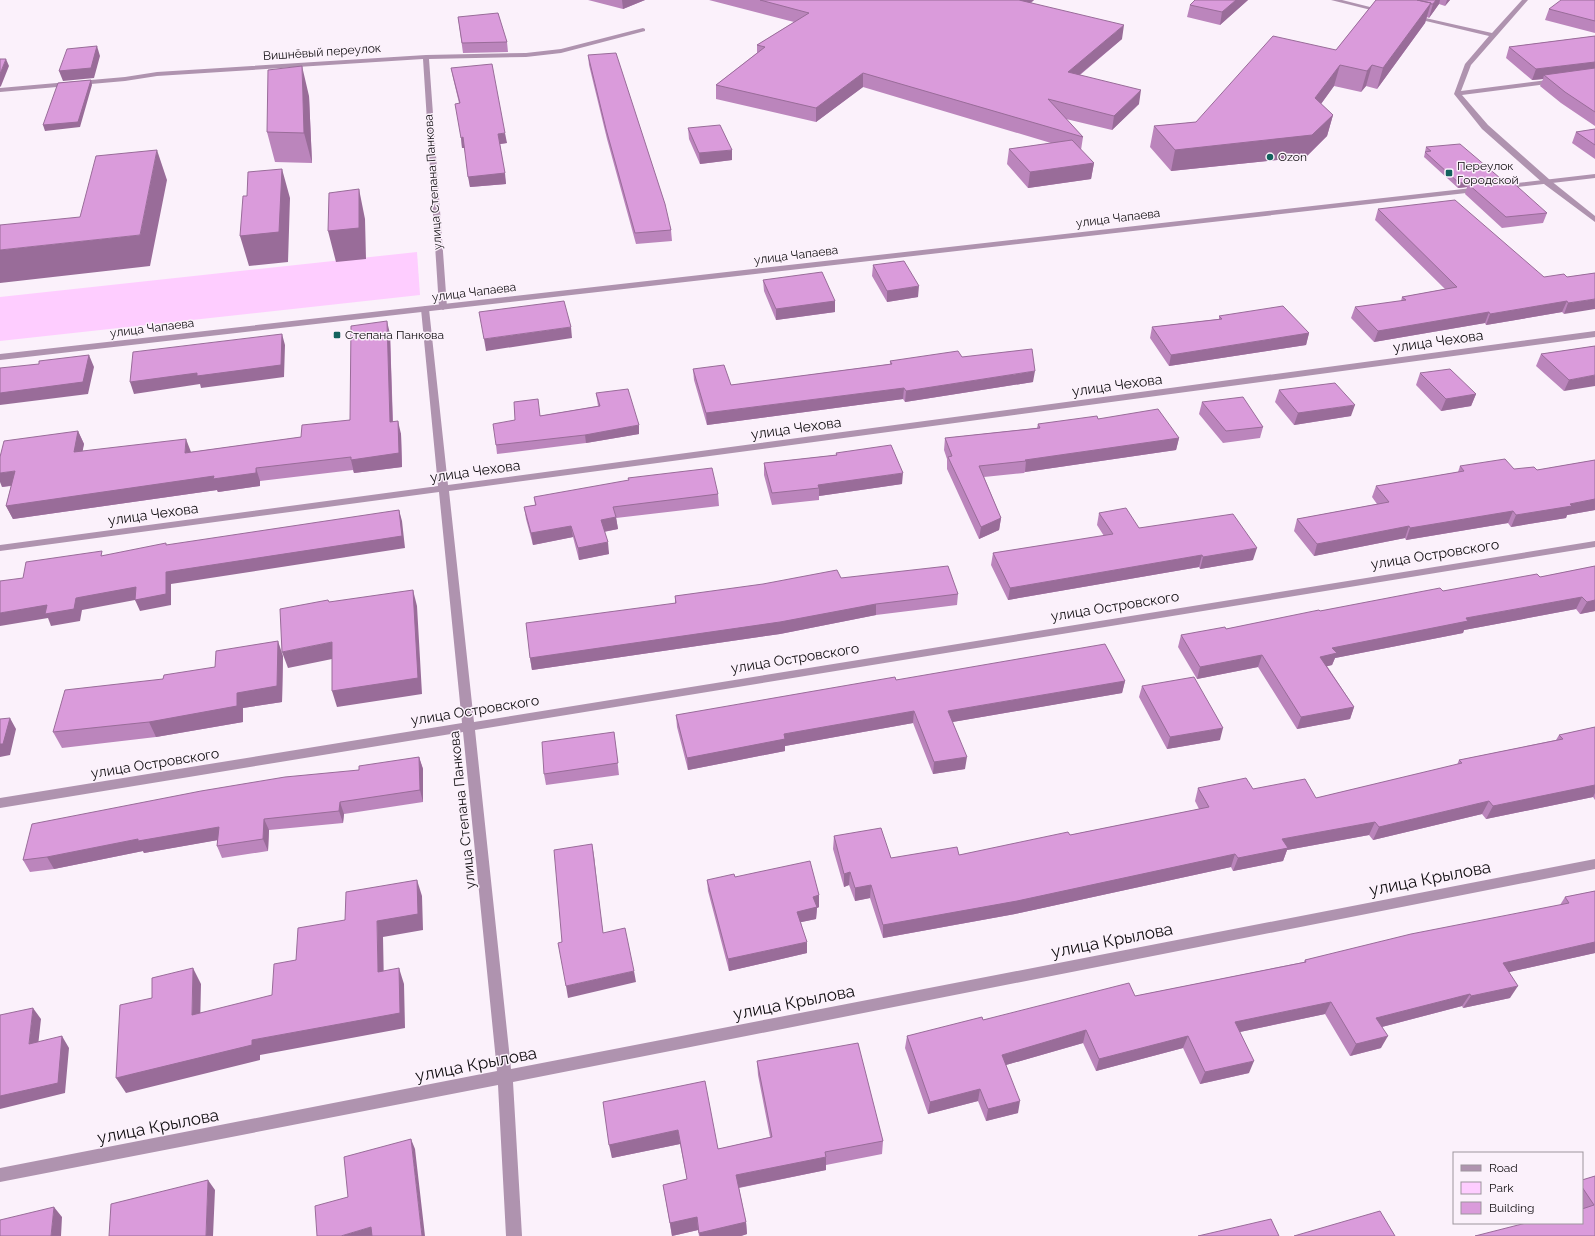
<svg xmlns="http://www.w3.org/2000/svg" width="1595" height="1236" font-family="Raleway,sans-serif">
<rect width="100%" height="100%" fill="#fbf1fb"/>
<path fill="#fecdff" d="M417,252L420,295L0,341V297Z"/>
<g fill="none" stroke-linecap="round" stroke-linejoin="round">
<path fill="#af93af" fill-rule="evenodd" d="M1331,0H1342L1386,11L1383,13Z
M1522,0H1528L1471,65L1461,91L1555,79L1558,81L1555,83L1462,95L1488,125L1550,180L1595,216V222L1544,184L1482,129L1454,94L1465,64L1489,36L1409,17L1412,15L1492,33Z
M643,28L645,29V31L561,53L526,57L429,59L447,307L443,310L439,307L423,59L157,76L125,81L0,92V88L125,77L157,72L426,55L526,53L561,49Z
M425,306L429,309L448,485L1595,331V337L449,491L474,722L1595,541V547L475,730L511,1069L1595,859V869L513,1082L522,1236H506L498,1085L0,1182V1168L497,1071L463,732L0,808V798L462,723L439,492L0,551V545L438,486L421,309Z"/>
<path fill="#af93af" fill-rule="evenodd" d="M1595,174V178L1500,189L1496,187L1500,185Z
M1481,187L1485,189L1484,191L0,360V354Z"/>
</g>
<path fill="#bb85bc" d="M588,0H645L623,9Z
M709,0H1034L1031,3L1122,39L1080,75L1139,104L1112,130L1066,119L1083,137L1081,150L1094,163L1091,179L1028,188L1007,164L1009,149L1051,143L863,87L816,122L716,99V85L757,53V45L794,22Z
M1195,0H1248L1220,25L1187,17L1190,5Z
M1376,0H1450L1445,6L1439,4L1429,18L1427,17L1425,23L1377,89L1366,86L1361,92L1334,86L1321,104L1333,115L1327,136L1306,157L1171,171L1150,147L1154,126L1196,122L1336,50Z
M1595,0V33L1545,20L1549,9Z
M458,17L507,42L508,52L463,53Z
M1595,36V126L1561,103L1540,86L1543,79L1532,80L1506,58L1509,47Z
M588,55L671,230L672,241L636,244L607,139L589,65Z
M451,68L507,143L500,144L506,184L470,187L465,148H462L459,103L453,78Z
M309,96L312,163L275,162L267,132Z
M688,128L732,160L700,164L689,139Z
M1595,129V159L1572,143L1576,132Z
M1426,147L1499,180L1547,213L1543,223L1502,228L1465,194L1467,187L1458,188L1424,157Z
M1378,209L1544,277H1567L1595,273L1564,314L1562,312L1486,325L1485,323L1374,342L1351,318L1355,307L1401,301L1402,297L1445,289L1375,220Z
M873,265L918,297L887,302L872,276Z
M763,280L835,301V312L776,320L764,291Z
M1219,316L1309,333L1306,345L1169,366L1150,338L1152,327L1219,319Z
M390,334L393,422L401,434L402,467L354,473L353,470L260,481V486L218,492L217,490L13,519L6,506L11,486L2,487L78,431L84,444L82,451L191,452L301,437L350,420Z
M1595,346L1564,391L1536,366L1541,354Z
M962,357L1033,382L905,402L903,399L707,425L694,380L693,369L731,385L890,364V361Z
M1420,373L1476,394L1471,406L1441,411L1416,385Z
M1279,390L1351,416L1294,425L1275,402Z
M596,393L639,434L586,443L497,454L496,445L515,420L598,406Z
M1202,402L1263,427L1260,438L1223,443L1199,414Z
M1098,419L1179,438L1176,450L1025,472L1024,473L984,477L1001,518L999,530L979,539L947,469V459L944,450L945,438L1037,428L1038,424Z
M836,453L902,484L819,496V500L772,505L764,475V463L836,455Z
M1595,460V510L1567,515L1566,518L1511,527L1508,523L1406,540L1405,538L1314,556L1294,531L1297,519L1377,504L1372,497L1376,486L1458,472L1460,466L1514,469L1537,470Z
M718,494L719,506L616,518L618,529L604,532L609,554L579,560L573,537L533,545L526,519L524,507L535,505L534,497Z
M1099,513L1139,528L1253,560L1200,569L1199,567L1008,600L991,565L993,553L1104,536L1097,525Z
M1595,566V611L1580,614L1576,609L1464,630L1463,633L1335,658L1332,665L1327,666L1354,707L1350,719L1297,729L1258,667L1197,679L1178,647L1181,635L1226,629L1320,611L1443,591L1540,577Z
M841,578L958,594L957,605L876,615L780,634L532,670L530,658L675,603V596Z
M283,656L282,702L243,708V722L156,737L62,748L53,732L163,679Z
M896,680L1125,681L1122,693L952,722L965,769L933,774L913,723L785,746V751L688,770L677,727L676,715Z
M1142,686L1220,740L1167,749L1139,697Z
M1595,727V800L1593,797L1486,819L1482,814L1373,840L1369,835L1287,850L1283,861L1233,871L1231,867L1015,914L883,938L870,898L855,901L849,885L844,887L833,849L834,836L891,858L959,855L1070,835L1199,809L1195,801L1198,788L1253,789L1316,798L1457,765L1459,760L1556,740L1559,735Z
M614,732L619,775L546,785L544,774Z
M419,757L423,769V802L344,814L343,823L269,830L268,851L222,858L217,846V840L144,853L143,851L54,869L30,872L23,860L359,770Z
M735,877L819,895V907L817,908L816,919L801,922L807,953L729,971L708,891L707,880Z
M1595,891V953L1509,972L1510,998L1463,1008L1462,1006L1382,1027L1381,1048L1350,1056L1325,1014L1240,1032L1249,1073L1200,1084L1183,1048L1096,1071L1083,1043L1006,1065L1018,1113L986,1121L978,1101L928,1114L905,1048L907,1036L983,1020L1135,996L1304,962L1305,960L1560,905L1565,897Z
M757,1061L883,1141L882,1154L826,1165V1170L739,1188L746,1222L747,1234L741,1236H699L698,1230L672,1236L663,1185L687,1179L680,1144L612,1158L603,1102L718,1149L770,1137L758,1075Z
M1595,1176V1236L1582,1223V1180Z"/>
<path fill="#996c99" d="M622,0H645L623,9Z
M1018,0H1034L1016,13Z
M1236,0H1248L1220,25L1222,12Z
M1436,0H1440L1439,4L1429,18L1433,4Z
M1447,0H1450L1445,6Z
M1431,3L1425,23L1377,89L1383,68Z
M1124,25L1122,39L1066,86L1068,72Z
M97,46L100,56L94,78L63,81L59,71Z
M6,59L9,66L1,86L0,87V74Z
M1595,62V72L1544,75L1543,79L1532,80L1536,69Z
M1340,65L1334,86L1310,119L1315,98Z
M1372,65L1366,86L1361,92L1367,71Z
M302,66L309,96L312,163L304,133Z
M863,73V87L816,122V108Z
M91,80L92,85L80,127L45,131L43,125Z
M1141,90L1139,104L1112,130L1114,116Z
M1333,115L1327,136L1306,157L1171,171L1175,150Z
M505,133L507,143L500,144L498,134Z
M463,137L465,148H462L461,138Z
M157,150L167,180L150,266L0,283V250L140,235Z
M732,150V160L700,164L699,153Z
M1094,163L1091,179L1028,188L1030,172Z
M282,169L290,198L288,262L249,266L240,236Z
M505,173L506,184L470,187L468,177Z
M1500,178L1498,183L1468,184L1467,187L1458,188L1459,183Z
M359,189L365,219L366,259L336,262L328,231Z
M919,286L918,297L887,302V291Z
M1595,299V309L1564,314L1568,303Z
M835,301V312L776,320V309Z
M1567,301L1562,312L1486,325L1490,314Z
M1489,312L1485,323L1374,342L1378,331Z
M387,321L390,334L393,435L390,422Z
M571,327L572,338L486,351L484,339Z
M1309,333L1306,345L1169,366L1171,355Z
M282,334L285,345L284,377L201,388L200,384L134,394L130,382Z
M89,355L94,367L88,394L0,405V393Z
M1035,371L1033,382L905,402L906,391Z
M1595,375V386L1564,391L1569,380Z
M904,388L903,399L707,425L706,413Z
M1476,394L1471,406L1441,411L1446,399Z
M1355,405L1351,416L1294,425L1298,413Z
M398,421L401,434L402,467L354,473L351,460Z
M639,425V434L586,443L585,435Z
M78,431L84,444L80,465L74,452Z
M1179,438L1176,450L1025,472L1026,461L1025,460Z
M186,439L191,452L185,453Z
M256,468L260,481V486L218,492L217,490L13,519L6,506Z
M15,471L21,484L2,487L0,482V473Z
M903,473L902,484L819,496V488L818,485Z
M1595,499V510L1567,515L1566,518L1511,527L1516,515L1570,504Z
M399,510L402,521L405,548L171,584V605L140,611L135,600L82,610L80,621L51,626L48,618L0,626V613L76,598L166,572Z
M1513,511L1508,523L1406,540L1410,528Z
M616,517L618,529L602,532L601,520Z
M1001,518L999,530L979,539L981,527Z
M571,526L573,537L533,545L531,533Z
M1409,526L1405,538L1314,556L1317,544Z
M608,542L609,554L579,560L578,548Z
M1257,548L1253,560L1200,569L1203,557Z
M1202,555L1199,567L1008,600L1010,588Z
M413,590L417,606L422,694L337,707L332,691Z
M1582,597L1576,609L1464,630L1463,633L1335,658L1332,665L1316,669L1320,657L1332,648L1466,618Z
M1595,600V611L1580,614L1587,602Z
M876,604V615L780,634L532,670L530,658Z
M278,641L283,656L282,702L243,708V722L156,737L149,722L237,693Z
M332,642L337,658L288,668L282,652Z
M1262,655L1258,667L1197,679L1200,667Z
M1125,681L1122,693L947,723L948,711Z
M1354,707L1350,719L1297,729L1301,717Z
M914,711L913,723L785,746V751L688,770L687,758L784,734Z
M10,718L16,729L10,755L0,757V744Z
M1223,728L1220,740L1167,749L1170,737Z
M419,757L423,769V802L420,790Z
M967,757L965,769L933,774L934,762Z
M1595,785V793L1593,797L1486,819L1493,806Z
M1489,801L1482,814L1373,840L1379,827Z
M340,802L344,814L343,823L339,811Z
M264,819L269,830L268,851L263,839Z
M1375,822L1369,835L1287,850L1283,861L1233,871L1238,858L1282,839Z
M219,827L224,839L144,853L143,851L54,869L47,857L138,839Z
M592,844L594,856L604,944L603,933Z
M1235,854L1231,867L1015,914L883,938V925Z
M850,872L849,885L844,887V874Z
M417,880L422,896L423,930L383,937L384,988L378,972L377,921Z
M871,885L870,898L855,901V888Z
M819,895V907L817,908L816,919L797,923V912L813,897Z
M807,942V953L729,971L728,959Z
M1595,942V953L1496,975L1503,963Z
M193,968L201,984L200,1030L192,1015Z
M399,968L404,984L405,1028L260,1055V1060L126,1093L116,1078L252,1040Z
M634,971L636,982L568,998L566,986Z
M1518,986L1510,998L1463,1008L1471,996Z
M1470,994L1462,1006L1370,1030L1376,1018Z
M1331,1002L1325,1014L1230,1034L1235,1022Z
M33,1008L41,1019L37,1055L29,1044Z
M1086,1030L1083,1043L999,1067L1002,1055Z
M62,1036L69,1048L65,1093L0,1109V1096Z
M1188,1036L1183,1048L1096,1071L1099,1059Z
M1388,1036L1381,1048L1350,1056L1356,1044Z
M1254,1061L1249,1073L1200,1084L1205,1072Z
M980,1089L978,1101L928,1114L930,1102Z
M1020,1101L1018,1113L986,1121L988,1109Z
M678,1130L680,1144L612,1158L609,1145Z
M411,1139L415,1149L425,1236H422Z
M826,1157V1170L737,1188L736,1175Z
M208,1180L215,1190L213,1236H206Z
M54,1207L62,1217L61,1236H51Z
M697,1217L698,1230L672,1236L670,1223Z
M746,1222L747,1234L741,1236H700L699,1233Z
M371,1227L375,1236H341Z"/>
<path fill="#da9bdb" stroke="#996c99" d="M760,0H1019L1124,25L1068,72L1141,90L1114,116L1048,99L1083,137L863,73L816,108L716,85L765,47L757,45L809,13Z
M1195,0H1236L1222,12L1190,5Z
M1376,0H1417L1431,3L1383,68L1372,65L1367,71L1340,65L1315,98L1333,115L1312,135L1175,150L1154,126L1196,122L1273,36L1336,50Z
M1417,0H1436L1433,4H1431V3Z
M1561,0H1595V21L1549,9Z
M498,13L507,42L462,43L458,17Z
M1595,36V62L1536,69L1509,47Z
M97,46L91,68L59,71L67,49Z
M616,53L665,204L671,230L635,233L606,129L588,55Z
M0,59H6L0,74Z
M492,64L505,133L498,134L505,173L468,177L463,137L461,138L455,104L460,103L451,68Z
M302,66L304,133L267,132L268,70Z
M1595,68V112L1565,92L1544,75Z
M91,80L78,122L43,125L58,83Z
M720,125L732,150L699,153L688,128Z
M1595,129V145L1576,132Z
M1072,140L1094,163L1030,172L1009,149Z
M1460,144L1500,178L1459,183L1425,152L1431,151L1426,147Z
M157,150L140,235L0,250V225L80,217L96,156Z
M282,169L279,232L240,236L243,196H247L248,172Z
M1509,179L1547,213L1506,217L1468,184Z
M359,189V228L328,231L329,193Z
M1455,200L1544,277L1564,274L1567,277L1595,273V299L1568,303L1567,301L1490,314L1489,312L1378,331L1355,307L1406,300L1402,297L1457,287L1378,209Z
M904,261L919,286L887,291L873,265Z
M822,272L835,301L776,309L763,280Z
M564,301L571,327L484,339L479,312Z
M1283,306L1309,333L1171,355L1152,327L1222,319L1219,316Z
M387,321L390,422L398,421L399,453L351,460V457L256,468V473L213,479L214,476L6,506L15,471L0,473V457L4,441L78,431L74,452L186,439L185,453L301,437L302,425L350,420L351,326Z
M282,334L281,365L197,376V373L130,382L133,352Z
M1595,346V375L1569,380L1541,354Z
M1032,349L1035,371L906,391L904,388L706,413L693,369L724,365L731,385L892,364L890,361L958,351L962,357Z
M89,355L83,382L0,393V368L39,364V361Z
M1450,369L1476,394L1446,399L1420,373Z
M1335,383L1355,405L1298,413L1279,390Z
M628,389L639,425L585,435L496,445L493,424L515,420L514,402L538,399L540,416L600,406L596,393Z
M1243,397L1263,427L1226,431L1202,402Z
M1158,409L1179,438L1025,460L1026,461L979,466L1001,518L981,527L948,457L952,456L945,438L1040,428L1038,424L1097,416L1098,419Z
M891,445L903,473L818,485L819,488L772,493L764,463L837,455L836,453Z
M1505,459L1514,469L1534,467L1537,470L1595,460V499L1570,504L1572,506L1516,515L1513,511L1410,528L1409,526L1317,544L1297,519L1389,502L1376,486L1464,471L1460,466Z
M712,468L718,494L613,507L616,517L601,520L608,542L578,548L571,526L531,533L524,507L536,505L534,497L629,480L628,478Z
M1126,508L1139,528L1233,514L1257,548L1203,557L1202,555L1010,588L993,553L1113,534L1099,513Z
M399,510L402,536L166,572V594L135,600L136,587L76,598L74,609L45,614L47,605L0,613V581L23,578L26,562L102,551L101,556L166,543V545Z
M948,566L958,594L876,604L780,622L530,658L526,623L676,603L675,596L763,584L837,570L841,578Z
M1595,566V600L1587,602L1582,597L1466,618L1468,621L1332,648L1337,653L1320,657L1354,707L1301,717L1262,655L1200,667L1181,635L1225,627L1226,629L1319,610L1320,611L1440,588L1443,591L1537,574L1540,577Z
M413,590L418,678L332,691V642L282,652L280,609L328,600L329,602Z
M278,641L277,686L237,693V706L149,722L53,732L65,690L163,679L164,675L215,667L216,651Z
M1105,644L1125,681L948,711L967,757L934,762L914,711L784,734L785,739L687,758L676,715L895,677L896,680Z
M1194,677L1223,728L1170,737L1142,686Z
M10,718L3,744H0V719Z
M1595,727V785L1493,806L1489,801L1379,827L1375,822L1282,839L1288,848L1238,858L1235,854L1017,901L883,925L871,885L855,888L850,872L844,874L834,836L881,828L891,858L957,847L959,855L1068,832L1070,835L1209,807L1198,788L1246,778L1253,789L1305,779L1316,798L1462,763L1459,760L1563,739L1559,735Z
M614,732L618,763L544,774L542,742Z
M419,757L420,790L340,802L339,811L264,819L263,839L217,846L219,827L138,841V839L47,857L23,860L32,824L201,791L285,777L359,770V766Z
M592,844L603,933L625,928L634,971L566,986L558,943L562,942L554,850Z
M810,861L819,895L813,897L817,907L797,912L807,942L728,959L707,880L734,874L735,877Z
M417,880L418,914L377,921L378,972L399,968L400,1013L252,1040V1045L116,1078L120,1005L152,998V978L193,968L192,1015L272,995L274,964L296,960L298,928L345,920L346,892Z
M1595,891V942L1503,963L1518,986L1471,996L1470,994L1376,1018L1388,1036L1356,1044L1331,1002L1235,1022L1254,1061L1205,1072L1188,1036L1099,1059L1086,1030L1002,1055L1020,1101L988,1109L980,1089L930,1102L907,1036L982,1017L983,1020L1129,983L1135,996L1306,962L1305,960L1411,934L1569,903L1565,897Z
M33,1008L29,1044L62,1036L58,1083L0,1096V1015Z
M858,1043L883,1141L825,1152L826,1157L736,1175L746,1222L699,1233L697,1217L670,1223L663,1185L687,1179L678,1130L609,1145L603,1102L705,1081L718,1149L772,1137L757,1061Z
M411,1139L422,1236H372L371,1227L341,1236H317L315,1206L348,1197L344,1157Z
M1595,1176V1236H1475L1526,1223H1582V1209L1594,1205L1582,1187V1180Z
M208,1180L206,1236H109L111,1204Z
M54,1207L51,1236H0V1220Z
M1380,1211L1395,1236H1294Z
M1271,1219L1279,1236H1198Z"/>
<g fill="#13625e" stroke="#fbf1fb" stroke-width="1.5">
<circle cx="1270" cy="157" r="4"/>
<rect x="1445" y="169" width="8" height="8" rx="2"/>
<rect x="333" y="331" width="8" height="8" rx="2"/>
</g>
<g text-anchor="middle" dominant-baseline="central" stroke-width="3" stroke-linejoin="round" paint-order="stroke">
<g font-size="12" fill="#0f0c0f" stroke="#fbf1fb">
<text transform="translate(322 52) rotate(-4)">Вишнёвый переулок</text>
<text transform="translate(433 182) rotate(-94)">улица Степана Панкова</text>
<text transform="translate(1118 218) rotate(-7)">улица Чапаева</text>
<text transform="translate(796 255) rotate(-7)">улица Чапаева</text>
<text transform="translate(474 292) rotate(-7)">улица Чапаева</text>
<text transform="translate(152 328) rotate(-7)">улица Чапаева</text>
</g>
<g font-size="12" fill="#0f0c0f" stroke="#fbf1fb" text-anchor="start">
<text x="1278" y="157">Ozon</text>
<text x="1457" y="166">Переулок<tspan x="1457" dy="14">Городской</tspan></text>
<text x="345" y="335">Степана Панкова</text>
</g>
<g font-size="14" fill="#0f0c0f" stroke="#fbf1fb">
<text transform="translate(1438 341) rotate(-8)">улица Чехова</text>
<text transform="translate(1117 385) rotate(-8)">улица Чехова</text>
<text transform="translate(796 428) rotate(-8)">улица Чехова</text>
<text transform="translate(475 471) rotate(-8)">улица Чехова</text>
<text transform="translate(153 514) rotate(-8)">улица Чехова</text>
<text transform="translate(1435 554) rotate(-9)">улица Островского</text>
<text transform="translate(1115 606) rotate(-9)">улица Островского</text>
<text transform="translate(795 658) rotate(-9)">улица Островского</text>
<text transform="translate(475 710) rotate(-9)">улица Островского</text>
<text transform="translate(155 763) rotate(-9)">улица Островского</text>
<text transform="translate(462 810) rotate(-96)">улица Степана Панкова</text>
</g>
<g font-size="17" fill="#0f0c0f" stroke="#fbf1fb">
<text transform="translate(1430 878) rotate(-11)">улица Крылова</text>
<text transform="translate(1112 940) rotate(-11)">улица Крылова</text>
<text transform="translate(794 1002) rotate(-11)">улица Крылова</text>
<text transform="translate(476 1064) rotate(-11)">улица Крылова</text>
<text transform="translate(158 1126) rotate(-11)">улица Крылова</text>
</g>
</g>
<rect x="1453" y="1152" width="130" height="72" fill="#fbf1fb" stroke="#9d959d"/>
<rect x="1461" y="1165" width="20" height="6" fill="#af93af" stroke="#9d959d"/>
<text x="1489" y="1172" font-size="12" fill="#0f0c0f">Road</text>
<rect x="1461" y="1182" width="20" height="12" fill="#fecdff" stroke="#9d959d"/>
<text x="1489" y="1192" font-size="12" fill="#0f0c0f">Park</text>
<rect x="1461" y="1202" width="20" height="12" fill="#da9bdb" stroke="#9d959d"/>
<text x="1489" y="1212" font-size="12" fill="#0f0c0f">Building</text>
</svg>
